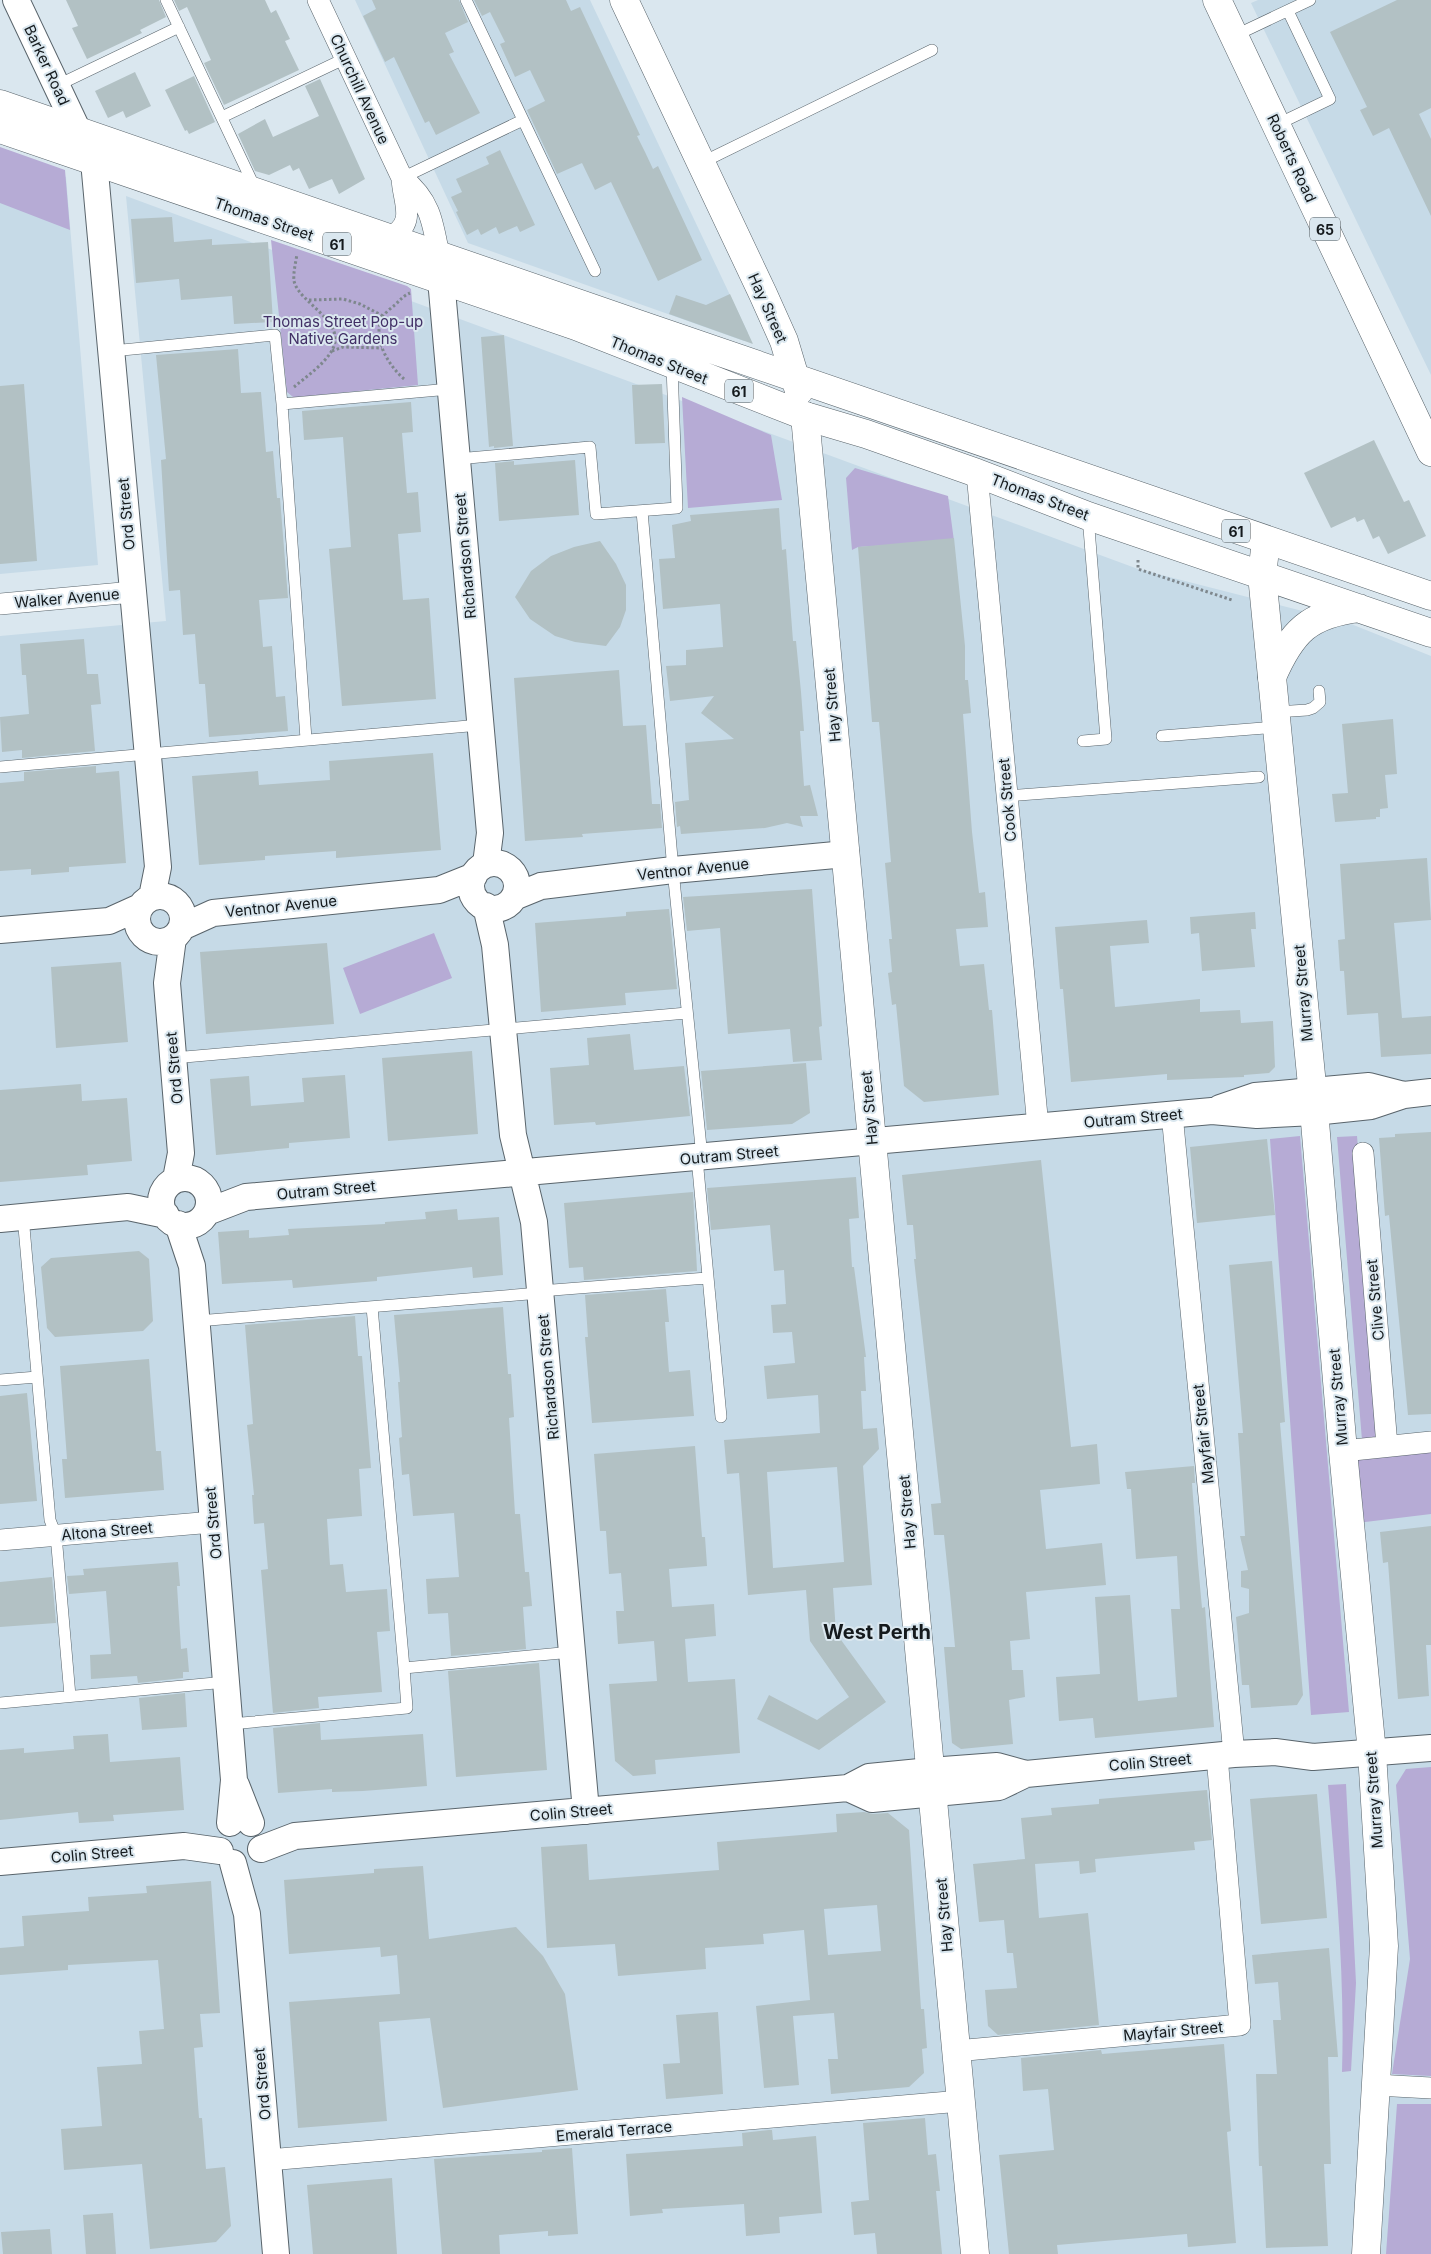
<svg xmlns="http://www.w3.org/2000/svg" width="1431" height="2254" font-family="Inter,sans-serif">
<rect width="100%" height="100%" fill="#dae7ef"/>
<path fill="#c6dae7" d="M355,0H590L748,333L744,341L468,243Z
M1258,0H1431V375L1251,3Z
M0,153L66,177L98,565L0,574Z
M126,196L1138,569L1346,622L1431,656V2254H0V636L166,621Z"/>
<path fill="#b6abd5" d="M0,147L65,170L70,230L0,203Z
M271,240L407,286L411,289L418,385L298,397H293L287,392Z
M682,397L771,435L782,500L688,508Z
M855,468L948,496L954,541L858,547L852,550L846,478Z
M434,933L452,978L360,1014L343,968Z
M1300,1136L1349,1712L1311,1715L1270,1139Z
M1357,1136L1381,1438L1362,1440L1337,1137Z
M1431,1448V1514L1357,1523L1351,1456Z
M1431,1767V2076L1392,2074L1410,1959L1396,1785L1406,1769Z
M1346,1784L1356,1983L1351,2071L1342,2072C1345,1976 1336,1881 1328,1785Z
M1397,2104H1431V2254H1386Z"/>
<path fill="#b2c1c4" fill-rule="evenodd" d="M66,0H159L166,17L140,30L142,33L87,59L72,28L78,26Z
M174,0H265L271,13L276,10L290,39L285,41L299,70L224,105L204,63L211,60L187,7L179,11Z
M372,0H459L468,22L445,33L454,52L449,54L480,113L436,135L429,121L425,123L394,57L385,62L363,16L376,9Z
M474,0H566L571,11L580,7L640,135L637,136L645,152L653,169L658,166L702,260L658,281L611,182L595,190L582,163L557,174L527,110L545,101L530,70L515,77L500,44L505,42L490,12L482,16Z
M1397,0H1431V108L1419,114L1431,139V216L1389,128L1373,136L1360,110L1367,107L1330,32Z
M135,72L151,106L126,118L123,111L108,118L95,91Z
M194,76L215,122L189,134L187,130L185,131L165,90Z
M320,79L365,179L339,194L332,179L309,189L299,168L293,171L290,165L269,175L255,171L238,134L265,119L273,137L319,116L305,86Z
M500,150L535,225L520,232L517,226L499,234L496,227L481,235L478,229L467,235L456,212L458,211L451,197L462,192L456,179L489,164L486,157Z
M172,217L174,242L212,239V245L268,242L273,322L234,324L232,296L181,300L179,279L136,283L131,219Z
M730,294L753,344L669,314L676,295L706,305Z
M504,335L513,446L494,448V446L489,447L481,337Z
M238,349L241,393L261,392L266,452L273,451L277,498H280L288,598L259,600L263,647L272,646L276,697L285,696L288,731L209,737L205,684H199L195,634L183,635L180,590L169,591L161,460L166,459L156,355Z
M24,384L37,561L0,564V386Z
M662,384L665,443L635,444L632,385Z
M411,402L413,432L402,433L407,493L418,492L421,532L398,534L403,600L429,598L436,699L342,706L329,549L351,547L343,437L304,440L302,411Z
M1374,440L1404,502L1409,500L1426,536L1388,554L1379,536L1373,539L1364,519L1357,522L1355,517L1331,528L1304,473Z
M575,460L579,515L499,521L495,463L514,461V465Z
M779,508L782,550L786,549L793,641H796L801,692L804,731H800L804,786L810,785L818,816H800L803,827L787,823L765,828L681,834L680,826L677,827L675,802L689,800L685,743L734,739L701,713L714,696L670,701L666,666L686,665V650L723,647L720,604L663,609L659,559L675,558L672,525L691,521L690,515Z
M954,538L965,646V680H968L971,713L963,714L972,832L979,893L985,892L988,927L956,929L960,966L984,964L989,1010H992L999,1095L924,1102L904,1086L896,1004L892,1005L888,973L892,972L889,939H892L885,863L891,862L879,722H872L858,547Z
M600,541L616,564L626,585V610L620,627L606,646L575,642L555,636L530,619L515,597L531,571L551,556L574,547Z
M84,639L87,674H98L101,704L91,705L95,751L22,758V750L2,752L0,717L29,714L26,675H22L20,644Z
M619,670L623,726L646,725L652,804H660L662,828L582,834L583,837L525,841L514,678Z
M1393,719L1397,774L1385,775L1388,808L1380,809V817H1376V819L1335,822L1332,794L1348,793L1342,724Z
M433,753L441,850L336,858V851L265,856V860L199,865L192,776L258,771L259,785L330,780L329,761Z
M96,766V773L119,771L126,863L69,867V872L31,875V869L0,871V783L24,781V772Z
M1427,858L1431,920L1394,923L1402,1018L1431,1016V1054L1381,1057L1378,1013L1347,1015L1344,971H1340L1338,940L1345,939L1340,864Z
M812,889L822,1026L819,1027L822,1060L793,1062L790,1029L728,1034L720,928L687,931L683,897Z
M669,909L677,989L625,993L626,1005L541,1012L535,923L626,916V912Z
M1255,912L1256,929H1251L1255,967L1202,971L1199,933L1191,934L1190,917Z
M1147,920L1149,943L1110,946L1115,1007L1200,999V1012L1240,1010L1241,1023L1273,1021L1275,1067L1269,1073L1244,1075V1077L1167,1080V1074L1071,1082L1063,989H1060L1055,927Z
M327,943L334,1024L206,1034L200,952Z
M121,962L128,1042L56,1048L51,967Z
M630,1034L634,1070L684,1066L690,1116L596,1125L595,1122L554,1125L550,1068L589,1065L587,1038Z
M472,1051L478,1134L388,1141L382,1058Z
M806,1063L810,1113L792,1124L707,1130L701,1071Z
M345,1075L350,1138L289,1143V1148L216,1155L210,1079L249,1076L251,1106L304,1102L302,1078Z
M81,1084L82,1101L127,1098L132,1161L87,1165L88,1175L0,1182V1090Z
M1431,1132V1414L1408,1415L1389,1215L1385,1216L1379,1138L1395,1137V1134Z
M1267,1139L1275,1215L1197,1223L1190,1147Z
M1041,1160L1071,1447L1097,1444L1100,1484L1040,1490L1046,1549L1102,1543L1106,1585L1026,1592L1030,1639L1010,1641L1012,1670H1023L1025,1697L1009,1700L1013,1744L961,1749L952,1743L944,1647H955L950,1593L944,1535H934L931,1504L941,1503L914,1259H916L913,1225H907L902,1175Z
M856,1177L859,1218L849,1219L852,1267H854L866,1357H864L866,1391H861L863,1429L877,1428L879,1449L863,1466L872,1585L833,1588L836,1633L886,1702L819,1750L757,1719L769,1695L817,1720L849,1697L810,1641L806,1590L748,1595L739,1473L727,1474L724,1440L820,1433L818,1395L767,1399L764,1366L795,1363L792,1332L773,1333L771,1305L786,1304L784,1270L774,1271L770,1225L711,1230L707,1188ZM837,1467L844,1562L773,1568L767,1472Z
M693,1192L697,1271L584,1280L583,1267L569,1268L564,1203Z
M457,1209L458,1220L499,1217L503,1275L473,1278L472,1267L377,1277V1281L293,1288L292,1280L222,1284L218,1232L249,1230V1238L289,1235L288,1229L385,1224V1222L426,1219L425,1212Z
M139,1251L149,1259L153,1321L143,1331L55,1337L47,1328L41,1267L51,1258Z
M1272,1261L1285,1422L1280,1423L1303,1695L1297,1705L1251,1708L1249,1685H1242L1236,1617L1249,1613V1589L1241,1587V1571L1248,1570L1240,1536H1245L1238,1433H1243L1229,1265Z
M666,1289L669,1322H665L669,1372L690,1370L694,1416L592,1423L585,1337H588L585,1295Z
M503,1307L508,1374H511L514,1417L509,1418L515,1514H520L525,1572H529L532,1606L523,1607L526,1649L451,1656L448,1613L428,1614L426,1579L459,1577L454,1513L413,1516L409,1474L402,1475L399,1438L402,1437L398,1382H400L394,1315Z
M355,1316L358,1356H362L371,1468L359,1469L362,1516L327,1519L330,1565L343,1564L346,1592L387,1589L390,1631L377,1632L382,1692L318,1697L319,1708L273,1713L261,1570L268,1569L264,1523L254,1524L252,1495H254L247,1425L253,1424L245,1325Z
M149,1359L156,1451H161L164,1490L65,1498L62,1459H67L60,1366Z
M27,1393L37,1501L0,1504V1396Z
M695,1446L702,1537H705L707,1566L669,1569L672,1607L714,1604L716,1636L685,1639L688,1682L735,1679L740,1753L655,1760L656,1774L633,1776L615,1761L609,1684L657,1681L654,1641L618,1644L616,1611H624L621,1573L609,1574L606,1531H600L594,1454Z
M1194,1466L1195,1483H1192L1198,1564L1202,1608L1205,1607L1214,1727L1095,1738L1093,1718L1059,1721L1056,1677L1100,1674L1095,1597L1130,1595L1138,1701L1177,1697L1171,1609H1180L1177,1556L1136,1559L1131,1489H1127L1125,1472Z
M1431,1526V1645H1426L1429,1696L1398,1699L1388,1562L1383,1563L1380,1532Z
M178,1562L180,1586H177L181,1649L187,1648L189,1672H183V1678L138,1683L137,1676L91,1679L90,1655L111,1654L106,1591L69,1594L67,1576L84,1575L83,1569Z
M52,1577L56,1623L0,1627V1582Z
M539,1663L547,1770L456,1777L448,1671Z
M185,1693L187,1727L142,1730L139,1698Z
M320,1723L321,1740L423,1734L427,1786L363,1791L332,1792V1789L278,1793L273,1728Z
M108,1734L110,1762L180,1757L184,1810L113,1815L114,1821L79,1823L78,1812L0,1820V1750L24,1748V1753L74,1749L73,1736Z
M1207,1790L1212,1840L1194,1842L1195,1850L1095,1859L1096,1872L1080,1874L1079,1861L1035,1864L1039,1918L1088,1913L1099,2025L998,2035L988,2026L985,1990L1017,1988L1013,1953H1007L1004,1920L979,1922L973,1864L1025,1859L1021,1818L1052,1815L1051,1808L1099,1804V1799Z
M1317,1794L1327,1918L1261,1924L1250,1799Z
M864,1812L873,1814L888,1813L909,1830L921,2009H924L927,2048L922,2049L924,2073L909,2087L831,2094L828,2059H838L834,2013L793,2016L799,2085L764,2088L756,2006L810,2000L804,1930L763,1934L764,1944L705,1948L706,1969L618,1976L615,1944L547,1948L541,1847L587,1844L589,1880L719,1870L717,1842L837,1832L836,1814ZM877,1905L881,1951L828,1955L824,1909Z
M423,1866L429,1939L516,1927L543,1956L565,1994L578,2090L443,2108L430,2018L379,2022L387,2121L298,2128L289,2002L400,1994L397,1955L381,1957L380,1947L289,1954L284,1880L374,1873V1869Z
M211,1881L220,2013L200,2014L203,2047L194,2048L199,2118H202L206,2169L225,2167L231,2226L216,2242L150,2249L142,2164L64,2170L61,2129L102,2126L97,2067L142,2064L139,2031L164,2029L158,1960L68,1965V1970L0,1975V1948L24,1946L22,1916L89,1911L88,1897L147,1893L146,1886Z
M1329,1948L1338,2057H1328L1331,2164H1324L1328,2246L1266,2248L1262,2166H1259L1256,2074H1277L1273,2020H1281L1278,1982L1255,1984L1252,1955Z
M718,2012L723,2094L666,2099L663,2064L680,2063L676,2015Z
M1224,2044L1231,2131L1227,2132L1236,2243L1188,2247L1187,2234L1057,2245L1058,2254H1009L999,2155L1054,2150L1048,2089L1023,2091L1021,2058L1101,2050L1102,2054Z
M925,2118L928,2155L936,2154L940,2191H936L942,2254H877L875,2233L854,2235L851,2202L869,2200L863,2123Z
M769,2130H772L773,2140L816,2136L822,2213L779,2217L780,2233L746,2236L744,2204L662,2209L663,2213L630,2216L626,2154L743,2146L742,2133Z
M572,2148L578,2234L548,2236V2231L499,2235L500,2254H442L434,2159L542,2152V2150Z
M392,2178L397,2254H313L307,2185Z
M113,2213L116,2254H86L83,2215Z
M50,2229L52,2254H3L1,2232Z"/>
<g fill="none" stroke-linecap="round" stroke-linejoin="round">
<defs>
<path id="service" d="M166,0L255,188
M466,0L595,271
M1234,36L1310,0
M56,86L179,27
M222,117L346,58
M1276,125L1330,99L1288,11
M701,163L932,50
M402,178L523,120
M112,351L275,335L282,404L450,389
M282,404L306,739
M457,459L590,447L596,514L677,508L672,365
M642,511L673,870L702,1157
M1276,712L1307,710L1313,708L1320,702L1319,691
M1162,736L1277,727
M1083,741L1106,739L1088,516
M0,767L480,725
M1007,796L1259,777
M173,1058L687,1013
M697,1158L721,1417
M23,1216L50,1520L56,1535L70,1696
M540,1291L707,1278
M372,1307L404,1668
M197,1321L540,1293
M0,1380L37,1377
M0,1703L226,1682
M230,1724L407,1708L404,1668L572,1652"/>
<path id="minor" d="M318,0L402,178C403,203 418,223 389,238
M402,178C430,200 433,222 439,256
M977,473L1038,1127
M0,604L133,592
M1172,1114L1234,1754
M1363,1153L1387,1446
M1343,1451L1431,1442
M0,1540L213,1522
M956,2051L1240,2025L1217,1756
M1376,2085L1431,2088
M268,2160L961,2101"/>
<path id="tertiary" d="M16,0L78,131
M94,161L158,867L152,897
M441,279L490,833L486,864
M471 886a23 23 0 1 1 46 0a23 23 0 1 1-46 0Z
M137 919a23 23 0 1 1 46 0a23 23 0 1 1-46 0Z
M514,897L541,886L673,870L846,854
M486,906L495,945L513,1135L534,1222L586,1811
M182,927L213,913L439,890L474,876
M0,930L109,921L140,907
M173,938L167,983L181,1153L176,1179
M1220,1108L1255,1096L1369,1086L1404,1095
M161 1202a24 24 0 1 1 48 0a24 24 0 1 1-48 0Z
M207,1212L246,1197L1212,1111L1257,1115L1314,1112L1371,1106L1404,1095L1431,1092
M0,1219L128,1207L166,1215
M178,1224L192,1266L234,1780L230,1823
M236,1785L251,1823
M848,1788L872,1799L999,1787L1026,1774L1234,1754L1275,1752L1313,1757L1431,1748
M261,1849L295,1836L848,1788L869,1777L930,1771L997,1766L1026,1774
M0,1862L184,1846L220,1851
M233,1863L247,1914L276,2254"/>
<path id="secondary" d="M805,416L975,2254
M1266,541L1262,575L1311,1075L1343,1451L1372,1753L1384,1946L1366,2254"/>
<path id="primary" d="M624,0L763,294L784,341L799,391
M1217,0L1431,452
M0,104C478,266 952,436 1431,596
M0,129L576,326L805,416L866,434L977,473L1088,516L1431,633
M1272,677C1292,631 1309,614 1359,608"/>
</defs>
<use href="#service" stroke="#59646b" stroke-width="12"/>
<use href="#minor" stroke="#59646b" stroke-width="22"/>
<use href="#tertiary" stroke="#59646b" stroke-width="28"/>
<use href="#secondary" stroke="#59646b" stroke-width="29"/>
<use href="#primary" stroke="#59646b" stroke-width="29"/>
<path stroke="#7e878d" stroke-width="3" stroke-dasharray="2.5 2.5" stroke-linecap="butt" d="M309,300L343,299L360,304L383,316
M332,351L343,347L382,348
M404,379C388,365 371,337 383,316C386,312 391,308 395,305C400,300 403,296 410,293
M294,387C306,377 323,365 331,352C350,322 299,304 294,281C293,273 296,261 297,254
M1138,560V569L1232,600"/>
<use href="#service" stroke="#fff" stroke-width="11"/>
<use href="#minor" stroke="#fff" stroke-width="21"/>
<use href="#tertiary" stroke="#fff" stroke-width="26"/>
<use href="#secondary" stroke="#fff" stroke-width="28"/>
<use href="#primary" stroke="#fff" stroke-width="28"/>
</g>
<g text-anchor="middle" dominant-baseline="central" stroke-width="4" stroke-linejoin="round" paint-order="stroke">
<g fill="#dae7ef" stroke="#50585c" stroke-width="1">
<rect x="1310" y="217.5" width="30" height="23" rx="4"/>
<rect x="323" y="232.5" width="28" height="23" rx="4"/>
<rect x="725" y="379.5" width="28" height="23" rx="4"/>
<rect x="1222" y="519.5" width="28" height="23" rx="4"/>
</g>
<g font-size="14" font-weight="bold" fill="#151a1d">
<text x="1325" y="229">65</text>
<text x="337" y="244">61</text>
<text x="739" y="391">61</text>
<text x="1236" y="531">61</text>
</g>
<g font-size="15" fill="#151a1d" stroke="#dae7ef">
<text transform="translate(47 65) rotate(65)">Barker Road</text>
<text transform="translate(360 89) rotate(65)">Churchill Avenue</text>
<text transform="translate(1292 158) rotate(65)">Roberts Road</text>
<text transform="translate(264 219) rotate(19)">Thomas Street</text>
<text transform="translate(768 308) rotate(66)">Hay Street</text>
<text transform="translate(659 360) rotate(22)">Thomas Street</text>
<text transform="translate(1040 497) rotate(21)">Thomas Street</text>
<text transform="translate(126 514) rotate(-95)">Ord Street</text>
<text transform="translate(465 556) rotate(-95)">Richardson Street</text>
<text transform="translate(67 598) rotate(-5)">Walker Avenue</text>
<text transform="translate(832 705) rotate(-95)">Hay Street</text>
<text transform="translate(1007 800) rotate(-95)">Cook Street</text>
<text transform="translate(693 869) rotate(-6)">Ventnor Avenue</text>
<text transform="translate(281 906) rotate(-6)">Ventnor Avenue</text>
<text transform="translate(1303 993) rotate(-95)">Murray Street</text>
<text transform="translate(174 1068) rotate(-95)">Ord Street</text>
<text transform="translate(869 1108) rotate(-95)">Hay Street</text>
<text transform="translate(1133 1118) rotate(-5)">Outram Street</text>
<text transform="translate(729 1155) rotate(-5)">Outram Street</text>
<text transform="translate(326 1190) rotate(-5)">Outram Street</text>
<text transform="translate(1375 1300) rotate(-95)">Clive Street</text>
<text transform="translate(548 1377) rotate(-95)">Richardson Street</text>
<text transform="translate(1338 1397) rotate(-95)">Murray Street</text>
<text transform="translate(1203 1434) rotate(-96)">Mayfair Street</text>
<text transform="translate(907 1512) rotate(-95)">Hay Street</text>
<text transform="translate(213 1523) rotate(-95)">Ord Street</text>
<text transform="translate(107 1531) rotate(-5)">Altona Street</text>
<text transform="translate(1150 1762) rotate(-5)">Colin Street</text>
<text transform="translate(1374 1800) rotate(-94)">Murray Street</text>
<text transform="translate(571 1812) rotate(-5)">Colin Street</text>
<text transform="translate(92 1854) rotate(-5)">Colin Street</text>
<text transform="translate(944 1915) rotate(-95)">Hay Street</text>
<text transform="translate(1173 2031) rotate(-5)">Mayfair Street</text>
<text transform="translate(262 2084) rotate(-95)">Ord Street</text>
<text transform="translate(614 2131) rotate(-5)">Emerald Terrace</text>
</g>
<g font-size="15" fill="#412f65" stroke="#dae7ef">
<text x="343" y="321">Thomas Street Pop-up<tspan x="343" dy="17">Native Gardens</tspan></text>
</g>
<g font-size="20" font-weight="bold" fill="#151a1d" stroke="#dae7ef">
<text x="877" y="1632">West Perth</text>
</g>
</g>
</svg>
